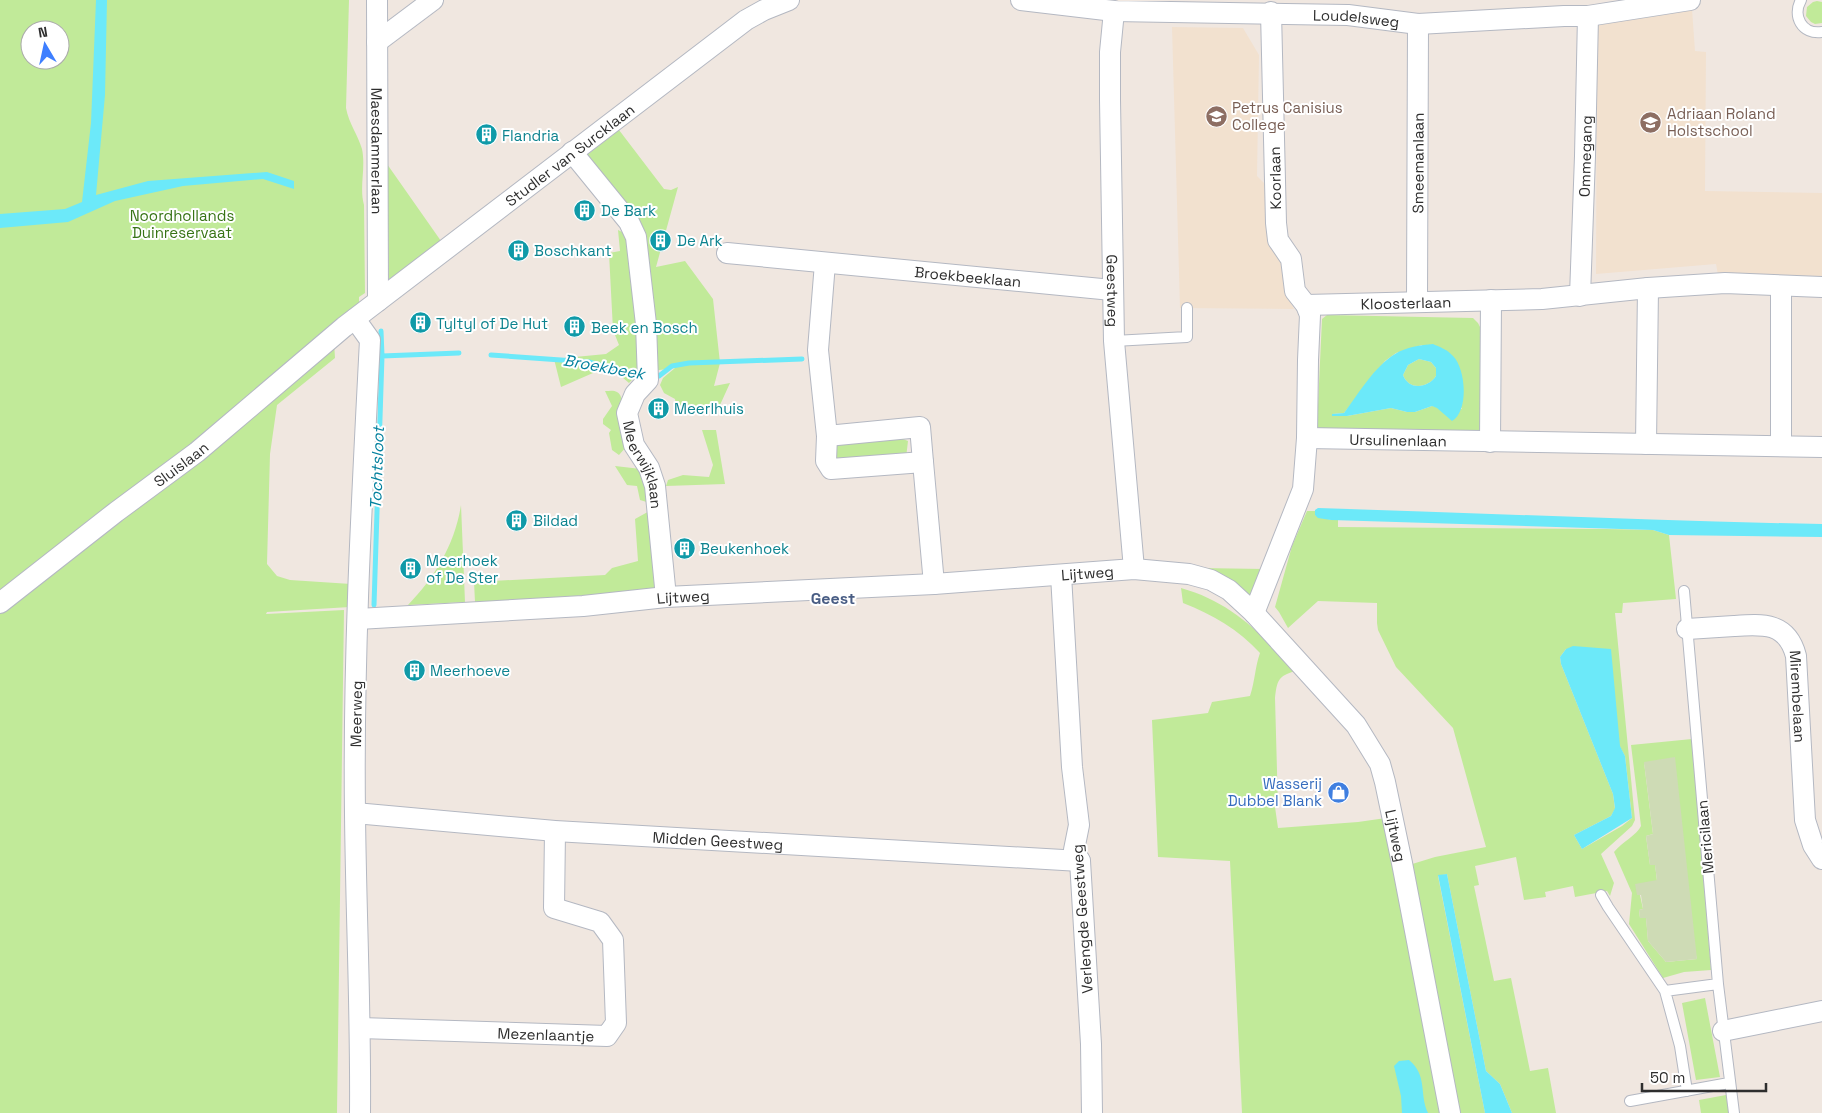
<svg xmlns="http://www.w3.org/2000/svg" width="1822" height="1113" font-family="'Space Grotesk',sans-serif">
<rect width="100%" height="100%" fill="#f0e7e0"/>
<path fill="#f2e1cf" d="M1692,9L1695,51L1706,52L1705,191L1822,193V276L1718,275L1716,264L1596,274L1597,25Z
M1172,27L1243,28L1259,55L1257,176L1269,188L1287,270L1288,297L1294,309L1180,308Z"/>
<path fill="#c1ea99" fill-rule="evenodd" d="M0,0H349L346,108C349,124 358,135 362,149C366,168 359,187 364,205L365,293L359,297V305L333,326L335,358L277,405L270,454L267,564L277,576L290,580L351,584L350,607L267,612L266,614L344,610L337,1113H0ZM30,30H60V60H30Z
M1817,1L1822,2V23L1815,24L1811,22L1806,16L1807,7L1813,2Z
M619,130L664,189L671,190L678,187L656,267L685,261L713,299L720,363L714,386L730,383L720,405L676,408L675,399L664,393L660,385L663,378L675,368L652,371L639,236L583,158Z
M387,164L441,241L389,281Z
M618,230L632,237L644,367L629,383L609,366L561,387L554,359L606,354L619,345L613,330L609,253L620,251Z
M1327,315L1473,318L1478,323L1481,329L1482,429L1477,434L1322,430L1317,427L1322,319ZM1422,345L1462,409L1432,406L1415,412H1407L1391,408L1347,416H1332V414L1344,413L1385,361L1396,353Z
M1419,359L1431,362L1436,368V376C1428,388 1409,391 1403,375L1408,365Z
M605,391C609,391 614,390 617,392C627,397 625,436 626,447L619,455L612,450L609,433L611,430L603,424V419L612,406Z
M702,430H716L725,484L666,486L668,480L683,475L709,477L713,465Z
M900,438L908,441L906,458L836,461L833,445Z
M615,466L641,469L650,503L640,500L637,486L627,485Z
M461,505L465,602L408,605C435,577 455,544 461,505Z
M653,509L658,591L475,602L474,582L605,575L612,568L638,561L635,519Z
M1307,511H1315V515L1331,520H1338V527L1606,529L1653,530L1669,535L1676,599L1623,603L1622,613H1615L1635,820L1632,826L1601,854L1614,883L1610,896L1607,891L1575,897L1573,886L1545,892L1546,897L1524,900L1516,857L1475,866L1479,885L1474,886L1494,981L1511,978L1530,1071L1548,1068L1556,1113H1512L1500,1084L1486,1071L1447,874L1438,876L1485,1113H1456L1409,865L1435,857L1486,847L1482,833L1453,728L1396,667L1378,630L1377,623V603L1318,601L1288,628L1279,612L1275,607L1292,546ZM1566,649L1625,756L1632,818L1622,826L1582,849L1574,835L1611,816L1615,809L1613,794L1561,664L1560,657Z
M1199,568L1265,569L1254,603Z
M1181,588C1231,602 1261,633 1295,671C1278,676 1277,681 1275,698L1278,807H1275L1278,828L1358,822L1386,818L1442,1113H1242L1230,861L1158,857L1152,720L1208,713L1212,702L1250,696C1255,681 1255,667 1260,653C1238,629 1213,615 1183,603Z
M1692,739L1711,970L1684,972L1663,978L1629,924L1632,893L1614,852C1622,842 1637,835 1641,826L1631,745ZM1644,762L1697,959L1666,962L1648,941L1646,917L1640,918L1639,910L1643,909L1640,895L1657,881L1655,864L1650,865L1646,836L1653,834Z
M1705,998L1720,1077L1696,1080L1682,1003Z
M1726,1095L1729,1113H1701L1699,1100Z"/>
<path fill="#cedbb5" d="M1675,757L1697,959L1666,962L1648,941L1646,918H1640L1639,910L1643,909L1641,895H1637L1635,884L1657,880L1655,865H1650L1646,836L1653,834L1644,762Z"/>
<path fill="#6ce9f9" fill-rule="evenodd" d="M96,0H107L105,95L96,195L148,181L267,172L294,181V189L263,179L183,186L115,201L68,222L0,228V214L65,209L82,202L91,123Z
M1433,344C1440,347 1448,350 1453,356C1466,369 1469,411 1452,421L1437,408L1432,406L1415,412H1407L1391,408L1347,416H1332V414L1344,413C1359,393 1374,367 1395,354C1406,347 1421,345 1433,344ZM1419,359L1431,362L1436,368V376C1428,388 1409,391 1403,375L1408,365Z
M1318,508C1486,513 1654,521 1822,524V537L1669,535L1653,530L1331,520L1318,518L1315,515V510Z
M1573,646L1611,649L1620,746L1625,756L1632,818L1582,849L1574,835L1611,816L1615,808L1613,794L1561,664L1560,657L1566,649Z
M1447,874L1486,1071L1500,1084L1512,1113H1485L1438,875Z
M1409,1060C1428,1076 1419,1094 1428,1113H1402L1401,1096L1394,1066L1399,1061Z"/>
<g fill="none" stroke-linecap="round" stroke-linejoin="round">
<path stroke="#6ce9f9" stroke-width="5" d="M491,355L589,362L630,374L644,375
M382,356L459,353
M652,376H659L672,366L689,363L802,359
M374,605L382,356L381,331"/>
<defs>
<path id="service" d="M1801,0C1792,16 1802,35 1822,32
M1114,341L1187,337V308
M1684,591L1718,984L1734,1113
M1601,895L1608,907L1665,991L1718,984
M1665,991L1680,1046L1687,1091
M1630,1101L1729,1083"/>
<g id="minor">
<path id="s1" d="M377,0L378,301"/>
<path id="s2" d="M1021,0L1114,11L1348,15L1418,24L1564,16H1588L1690,0"/>
<path id="s3" d="M1114,11L1110,52V100L1114,341L1134,569"/>
<path d="M377,42L433,0"/>
<path id="s4" d="M572,152L629,222L636,237L646,324L648,380L635,394L627,413L634,445L649,468L655,486L666,597"/>
<path id="s5" d="M727,253L1112,290"/>
<path d="M825,263L818,350L827,436L826,461L831,469L923,462L934,584"/>
<path id="s6" d="M1580,296L1585,156L1588,16"/>
<path id="s7" d="M1417,302L1418,24"/>
<path id="s8" d="M1306,305L1542,299L1648,288L1725,283L1822,287"/>
<path d="M355,319L370,340C362,497 353,656 355,814C356,914 361,1013 360,1113"/>
<path d="M827,436L920,427L923,462"/>
<path id="s9" d="M1307,438L1822,447"/>
<path d="M1490,442L1491,300"/>
<path d="M1646,444L1648,288"/>
<path d="M1781,446V286"/>
<path d="M1061,575L1072,767L1079,825L1074,850L1080,861L1091,1044L1092,1113"/>
<path id="s10" d="M0,603L116,512L197,452L344,327L746,20L764,10L789,0"/>
<path d="M1254,613L1303,489L1307,438L1308,360L1310,315L1306,305L1295,291L1291,259L1278,240L1276,223L1271,12"/>
<path id="s11" d="M358,619L583,606L666,597L934,584L1134,569L1189,574L1211,580L1229,590L1254,613L1356,725L1380,764L1385,782L1402,863L1450,1113"/>
<path id="s12" d="M1687,629C1703,628 1718,627 1734,626C1763,624 1787,622 1796,656L1805,820L1813,845L1822,859"/>
<path id="s13" d="M355,813L555,831L1080,861"/>
<path id="s14" d="M360,1028L607,1036L616,1023L613,940L600,922L554,908L555,831"/>
<path d="M1723,1031L1822,1011"/>
</g>
</defs>
<use href="#service" stroke="#b4b8c2" stroke-width="12"/>
<use href="#minor" stroke="#b4b8c2" stroke-width="22"/>
<use href="#service" stroke="#fff" stroke-width="10"/>
<use href="#minor" stroke="#fff" stroke-width="20"/>
</g>
<defs>
<symbol id="school-disc" viewBox="-11 -11 22 22"><circle r="9.5" fill="#8d6e63" stroke="#fff"/><path d="M0-5L7-2L0 1L-7-2ZM-4 1L0 2.5L4 1V4Q0 6-4 4Z" fill="#fff"/></symbol>
<symbol id="building-disc" viewBox="-11 -11 22 22"><circle r="9.5" fill="#0f9aa8" stroke="#fff"/><path d="M-4-6H4V6H1V3H-1V6H-4ZM-2.5-4.3h1.7v1.8h-1.7ZM.8-4.3h1.7v1.8H.8ZM-2.5-1h1.7V.8h-1.7ZM.8-1h1.7V.8H.8Z" fill="#fff"/></symbol>
<symbol id="shop-disc" viewBox="-11 -11 22 22"><circle r="9.5" fill="#3f7fe0" stroke="#fff"/><path d="M-5-2.5h2.3a2.7 3.5 0 0 1 5.4 0H5L5.5 6h-11ZM-1.5-2.5h3a1.5 2.3 0 0 0-3 0Z" fill="#fff"/></symbol>
</defs>
<g fill-rule="evenodd">
<use href="#school-disc" x="1204" y="104" width="25" height="25"/>
<use href="#school-disc" x="1638" y="110" width="25" height="25"/>
<use href="#building-disc" x="474" y="122" width="25" height="25"/>
<use href="#building-disc" x="572" y="198" width="25" height="25"/>
<use href="#building-disc" x="648" y="228" width="25" height="25"/>
<use href="#building-disc" x="506" y="238" width="25" height="25"/>
<use href="#building-disc" x="408" y="310" width="25" height="25"/>
<use href="#building-disc" x="562" y="314" width="25" height="25"/>
<use href="#building-disc" x="646" y="396" width="25" height="25"/>
<use href="#building-disc" x="504" y="508" width="25" height="25"/>
<use href="#building-disc" x="672" y="536" width="25" height="25"/>
<use href="#building-disc" x="398" y="556" width="25" height="25"/>
<use href="#building-disc" x="402" y="658" width="25" height="25"/>
<use href="#shop-disc" x="1326" y="780" width="25" height="25"/>
</g>
<g text-anchor="middle" dominant-baseline="central" stroke-width="4" stroke-linejoin="round" paint-order="stroke">
<g font-size="15" fill="#2e2e2e" stroke="#fff">
<text stroke="none"><textPath href="#s2" startOffset="336">Loudelsweg</textPath></text>
<text stroke="none"><textPath href="#s1" startOffset="151">Maesdammerlaan</textPath></text>
<text stroke="none"><textPath href="#s10" startOffset="725">Studler van Surcklaan</textPath></text>
<text stroke="none"><textPath href="#s6" startOffset="140">Ommegang</textPath></text>
<text stroke="none"><textPath href="#s7" startOffset="139">Smeemanlaan</textPath></text>
<text transform="translate(1275 178) rotate(-91)">Koorlaan</text>
<text stroke="none"><textPath href="#s5" startOffset="242">Broekbeeklaan</textPath></text>
<text stroke="none"><textPath href="#s3" startOffset="280">Geestweg</textPath></text>
<text stroke="none"><textPath href="#s8" startOffset="100">Kloosterlaan</textPath></text>
<text stroke="none"><textPath href="#s9" startOffset="91">Ursulinenlaan</textPath></text>
<text stroke="none"><textPath href="#s10" startOffset="228">Sluislaan</textPath></text>
<text stroke="none"><textPath href="#s4" startOffset="345">Meerwijklaan</textPath></text>
<text stroke="none"><textPath href="#s11" startOffset="731">Lijtweg</textPath></text>
<text stroke="none"><textPath href="#s11" startOffset="326">Lijtweg</textPath></text>
<text stroke="none"><textPath href="#s12" startOffset="165">Mirembelaan</textPath></text>
<text transform="translate(356 714) rotate(-89)">Meerweg</text>
<text stroke="none"><textPath href="#s11" startOffset="1181">Lijtweg</textPath></text>
<text transform="translate(1705 837) rotate(-95)">Mericilaan</text>
<text stroke="none"><textPath href="#s13" startOffset="364">Midden Geestweg</textPath></text>
<text transform="translate(1082 919) rotate(-94)">Verlengde Geestweg</text>
<text stroke="none"><textPath href="#s14" startOffset="186">Mezenlaantje</textPath></text>
</g>
<g font-size="15" fill="#785e54" stroke="#fff" text-anchor="start">
<text x="1232" y="107">Petrus Canisius<tspan x="1232" dy="17">College</tspan></text>
<text x="1667" y="113">Adriaan Roland<tspan x="1667" dy="17">Holstschool</tspan></text>
</g>
<g font-size="15" fill="#0d838f" stroke="#fff" text-anchor="start">
<text x="502" y="135">Flandria</text>
<text x="601" y="210">De Bark</text>
<text x="677" y="240">De Ark</text>
<text x="534" y="250">Boschkant</text>
<text x="436" y="323">Tyltyl of De Hut</text>
<text x="591" y="327">Beek en Bosch</text>
<text x="674" y="408">Meerlhuis</text>
<text x="533" y="520">Bildad</text>
<text x="700" y="548">Beukenhoek</text>
<text x="426" y="560">Meerhoek<tspan x="426" dy="17">of De Ster</tspan></text>
<text x="430" y="670">Meerhoeve</text>
</g>
<g font-size="15" fill="#377415" stroke="#fff">
<text x="182" y="215">Noordhollands<tspan x="182" dy="17">Duinreservaat</tspan></text>
</g>
<g font-size="15" fill="#366cbe" stroke="#fff" text-anchor="end">
<text x="1322" y="783">Wasserij<tspan x="1322" dy="17">Dubbel Blank</tspan></text>
</g>
<g font-size="16" font-style="italic" fill="#04819e" stroke="#fff">
<text transform="translate(604 367) rotate(10)">Broekbeek</text>
<text transform="translate(377 468) rotate(-88)">Tochtsloot</text>
</g>
<g font-size="16" font-weight="bold" fill="#495d84" stroke="#fff">
<text x="833" y="598">Geest</text>
</g>
</g>
<g transform="translate(45 45) rotate(351)"><circle r="24" fill="#ffffff" stroke="#ababab"/>
<path d="M0-4L9 19L0 12L-9 19Z" fill="#3e7fff"/>
<text y="-8" font-size="14" font-weight="bold" text-anchor="middle" fill="#2e2e2e">N</text>
</g>
<path d="M1642 1083v8h124v-8" fill="none" stroke="#2e2e2e" stroke-width="2.5"/>
<text x="1650" y="1083" font-size="15" fill="#2e2e2e" stroke="#ffffff" stroke-width="4" paint-order="stroke">50 m</text>
</svg>
